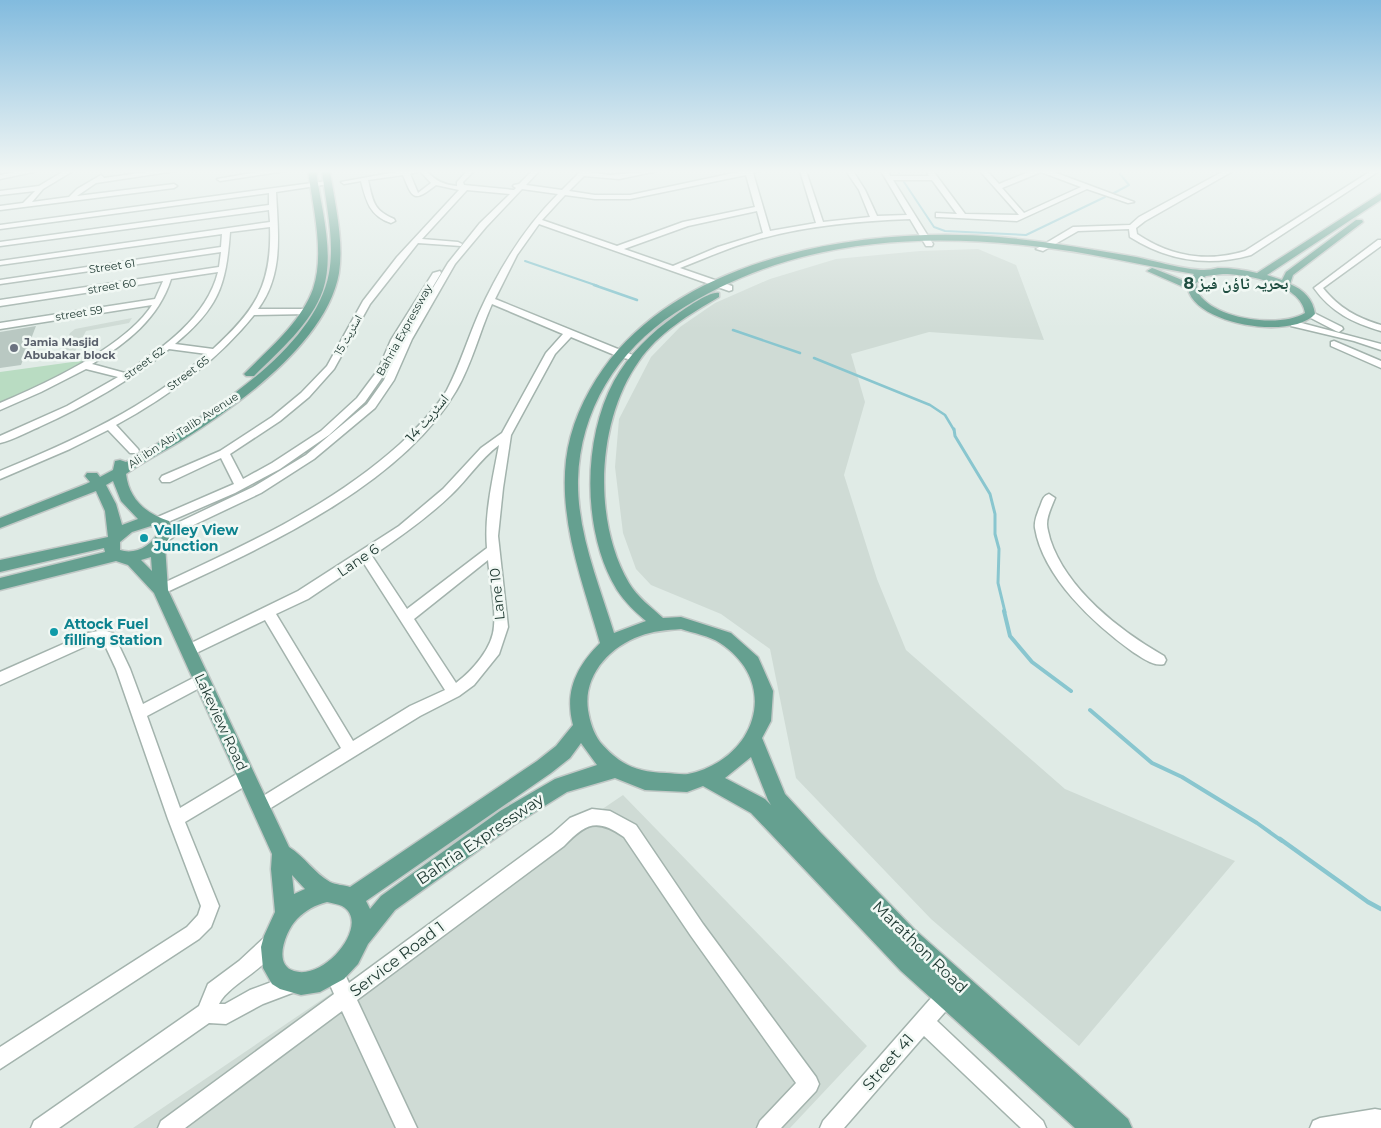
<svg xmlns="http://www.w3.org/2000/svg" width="1381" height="1128" font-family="Montserrat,'Noto Naskh Arabic',sans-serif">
<rect width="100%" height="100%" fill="#e0ebe6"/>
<path fill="#cfdbd5" d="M978,249L1016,265L1044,340L929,332L851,354L865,402L844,475L877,579L906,650L1065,789L1235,861L1079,1046L931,919L796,778L770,649L721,614L651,585L636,569L623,533L615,467L619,419L651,357L680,327L715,303L770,279L836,259L920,251Z
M132,318L129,323L86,331L72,357L58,359L70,333L75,329Z
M623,795L867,1046L790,1128H133Z"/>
<path fill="#b9dcc2" d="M87,360L66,375L0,407V372Z"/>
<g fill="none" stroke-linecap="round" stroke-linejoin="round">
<path stroke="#89c6cf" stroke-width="2" d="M898,171L899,173
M904,182L934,227L945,231L1026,235L1105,197
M1114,193L1129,185L1120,174
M525,261L598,286"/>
<path stroke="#89c6cf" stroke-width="2.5" d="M594,285L637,300
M733,330L800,353
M814,358L930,405L945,415L954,430"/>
<path stroke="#89c6cf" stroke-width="3" d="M954,429L955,436L990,494L995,514V534L999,549L998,583L1005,612"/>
<path stroke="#89c6cf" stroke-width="4" d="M1004,611L1010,636L1032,662L1071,691
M1090,710L1152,763L1182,777L1257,823L1282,841"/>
<path stroke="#89c6cf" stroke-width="4.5" d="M1280,839L1368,902L1381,909"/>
</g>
<path fill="#b9c8c2" d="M36,326L21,365L0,368V332Z"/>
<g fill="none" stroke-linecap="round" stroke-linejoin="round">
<defs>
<path id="minor" d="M21,171L33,172L0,179V175Z
M64,171H73L43,189L32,202L69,197L77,189L101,175L104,178L153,171H175L96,183L77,196L174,184L177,186L174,188L0,210V206L23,203L35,191L0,195V191L39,186Z
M264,171H286L220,181L217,179Z
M401,171H420L410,174L418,193L431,183L420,171H427C435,181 445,185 457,186V182L467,171H474L463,182L464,185L514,190L516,188L513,186L514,185L519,184L532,171H539L526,185L562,190L581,171L610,175L657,171L619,179L584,176L569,191L595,195H630L743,171H758L753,173L770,231L816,223L800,171H806L823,222L870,217L859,190L846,171H853L865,190L877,216L907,215L881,171H888L890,176H929L926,171H933L965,214L1019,215L980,171H987L999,184L1031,171H1051L1134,202L1128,203L1087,189L1017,221L939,217H936V213L957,214L932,180H893L933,244L932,246H926L910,219C857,221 802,226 752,241C727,248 704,259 680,268L732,286V290L729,291L539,224L517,255L495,299L640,358L635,361L617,356L571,337L555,354L511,435L503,488L498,536L508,627L499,654L474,685L459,696L420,716L261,814L255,811L253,806L255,801L341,748L265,620L188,657L183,655L181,651L183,647L298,591L399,526L443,489L481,448L502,433L546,353L563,334L492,304C479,333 472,364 456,391C400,487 261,548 165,593H155L154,590L155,587C241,547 329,508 400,444C417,428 435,410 447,390C460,365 468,338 479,313C499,269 524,228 558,194L522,189L486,227L455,264L412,339L394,380L375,408L314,459L261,493L181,531L168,541H160L158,538L173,525L253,487L306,455L367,404L384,380L402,339L448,263L480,223L510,194L467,190L422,239L458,242L462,244L461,246L418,243L370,304L334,369L309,397L280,421L230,454L243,479L272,463L321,431L357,398L378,370L391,340L433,273L440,271L441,273L401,340L386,372L365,402L329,435L280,469L235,493L161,525H153L151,522L153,519L234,484L221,458L170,482H162L160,479L162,476L220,451L272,417L301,393L327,366L363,301L397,257L459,190L436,185C414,202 413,200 403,175L368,180C373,201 373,210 394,219L395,221L391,223C370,216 366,201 361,181L344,184L341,182ZM1041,172L1081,187L1024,213L1002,188ZM746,175L755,207L683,222L617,246L542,220L565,195L595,199H630ZM757,211L763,233L718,247L673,266L624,249L688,226ZM499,445C493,478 484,514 487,548L407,609L372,556C400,537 427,518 451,495C468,479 480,459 499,445ZM488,560C490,581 496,606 494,626C493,648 472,671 456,683L414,619ZM363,562L445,690L410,706L353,741L276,614L308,599Z
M1224,171H1233L1145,221L1136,228L1137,234C1170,256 1206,263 1245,251L1371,171H1379L1251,255C1208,267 1168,261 1130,237L1129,229L1078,231L1043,251L1036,249L1073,227L1130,225L1139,217Z
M327,181L329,182V184L276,192C278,233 284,274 258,309H306L309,310V314L254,315C216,362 169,396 116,425L138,449L139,451L138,453H130L108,430L70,449L0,479V471C74,441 147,407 207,354L169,349C130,381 85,406 39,427C27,432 13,440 0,443V436L67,406L118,377L86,369L41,392L0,410V403C45,384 125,347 152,305L0,329V323L155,299L163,281L0,306V300L219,267L221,252L0,284V280L221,247L222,234L0,265V261L270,222L269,210L0,246V242L269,205V193L0,229V225ZM270,227C272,285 255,311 213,349L175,344C218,308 226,287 230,232ZM218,272C207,317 162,349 125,373L92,364C126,344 159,318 171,279Z
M1378,240H1381V246L1323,288C1339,308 1357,318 1381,325V331C1353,323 1331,312 1314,288Z
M1310,311L1342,327L1343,329L1339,332L1336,331L1307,316L1306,314Z
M1294,321L1381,344V350L1354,341L1291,326V322Z
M1334,341L1381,361V368L1331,346V342Z
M1049,494L1055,498C1052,506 1047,515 1047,524C1047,529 1049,534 1050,539C1066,589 1120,631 1164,656L1166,660L1164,664C1154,667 1141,657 1133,652C1094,624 1043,577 1035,528C1034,521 1037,515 1039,509C1042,503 1042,496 1049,494Z
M103,630L113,633L130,669L143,704L197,676L202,674L207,676L209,680L207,684L147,716L180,808L240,772L246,770L252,772L254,777L252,782L185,822L219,906L211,927L199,939L0,1069V1047L187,927L198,915L201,906L168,819L116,669L103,641L95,642L0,685V672L88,633Z
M592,809L610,811L636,825L703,924L816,1077L819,1084L816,1091L781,1128H757L760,1121L796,1083L691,936L624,837C597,818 586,823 564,846L357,1000L417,1128H396L342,1011L185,1128H158L161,1121L334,994L325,973L327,966L334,964L341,966L349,983L552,834L570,818Z
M272,933L278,936L281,942C270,968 227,985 219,1004H225L250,990L293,974L300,976L302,983L300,990L263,1004L226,1024L209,1023L59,1128H31L34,1121L199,1006L208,984L239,961L266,936Z
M946,987L953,989L955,996L953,1003L937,1021L1043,1121L1046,1128H1021L924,1036L844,1128H820L823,1121L939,989Z
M1375,1109L1381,1110V1128H1310L1313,1121L1320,1118Z"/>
<path id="major" d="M308,171H316C321,208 335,253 323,290C311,324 279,351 254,376H246L244,374L246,372C270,348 301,322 313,289C325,253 313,208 308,171Z
M322,171H330C335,205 344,240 339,273C327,342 237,406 181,441C163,452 143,462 126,474C129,499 146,514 169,521L173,531L165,545L168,590L289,847C305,857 314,873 330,882C336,885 344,885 350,887L537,761L556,746L573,725C564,691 577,666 600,643C583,583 559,523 566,460C570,427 584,396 603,369C685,254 868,226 999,237C1045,241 1091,249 1136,257C1155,261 1185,270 1204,270C1208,270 1214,269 1218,268C1232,268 1245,270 1257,273L1381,193V200L1267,275L1282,280L1286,272L1356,220H1362L1363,222L1293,275L1290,284C1304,290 1313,299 1315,314C1292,340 1196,325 1188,289L1147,271L1152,268L1155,269L1187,282L1194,274C1145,266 1097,254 1048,248C919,231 787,239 675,313C617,351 580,410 578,480C577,533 599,584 614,633L646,621C635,612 625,602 617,590C582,533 582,440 614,381C629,354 651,333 676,315C685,309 709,291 719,293V297C690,314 658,333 639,361C597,420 592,520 629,583C637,597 651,607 663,618L681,617L731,633L758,657L773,691L771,721L762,738L785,794L820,832L914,929L1128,1119L1132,1128H1075L901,971L751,813L703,786L687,792L645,790L615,778L567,792L514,825L395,910L368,944L358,964L344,979L320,992L301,995L280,989L272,984L263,968L261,947L264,936L275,912L271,869L272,854L154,593L128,565L116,561L0,590V578L105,552L104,548L0,572V560L108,537L105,511L96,491L0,528V518L86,484L90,482L85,476L87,473H97L100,477L113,470L115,461L120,460L126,462C192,424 314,355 329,273C335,240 326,205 322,171ZM1223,274C1247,274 1301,284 1305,313C1281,328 1216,320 1199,294C1197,292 1197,287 1196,283L1206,276ZM113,481L121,501L138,519L122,525L116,504L106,485ZM151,526L158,528L159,531C152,546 135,555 120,550V542L132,532ZM151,557L152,571L141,560ZM681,629C693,633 710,636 720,643C782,684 755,760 688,774C681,775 673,773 666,773C636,772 620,765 600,742C593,732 590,722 588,710C583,676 609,647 640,636C653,631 667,630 681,629ZM581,743L597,765L555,779L500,811L381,896L370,909L366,901L551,773L570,758ZM751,757L768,800L771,805L765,799L725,778ZM292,875L305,889L294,894ZM327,902C331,903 338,904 342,906C372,922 326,981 294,971C272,965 286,930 297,919C306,910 315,905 327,902Z"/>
</defs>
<use href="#minor" stroke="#a3b3ad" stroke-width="3"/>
<use href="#major" stroke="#c1c8c6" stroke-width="3"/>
<use href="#minor" fill="#fff" fill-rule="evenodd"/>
<use href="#major" fill="#65a090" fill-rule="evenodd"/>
</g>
<linearGradient id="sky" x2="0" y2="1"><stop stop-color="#82bbde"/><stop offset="0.52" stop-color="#f1f6f4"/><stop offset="1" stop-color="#f1f6f4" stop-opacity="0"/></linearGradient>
<rect width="1381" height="329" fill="url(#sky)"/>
<circle fill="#6b7280" stroke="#f1f8f4" stroke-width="2" cx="14" cy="348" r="5"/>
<g fill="#0f9aa8" stroke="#f1f8f4" stroke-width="2">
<circle cx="144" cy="538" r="5"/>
<circle cx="54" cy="632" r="5"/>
</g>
<g text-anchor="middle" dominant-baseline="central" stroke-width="5" stroke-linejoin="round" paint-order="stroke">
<g font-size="11" fill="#213b34" stroke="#f1f8f4">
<text transform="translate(112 266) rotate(-8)">Street 61</text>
<text transform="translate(112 286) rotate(-9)">street 60</text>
<text transform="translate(79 313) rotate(-9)">street 59</text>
<text transform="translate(404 330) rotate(-61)">Bahria Expressway</text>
<text transform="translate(348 335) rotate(-61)">اسٹریٹ 15</text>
<text transform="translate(144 363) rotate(-36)">street 62</text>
<text transform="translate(188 373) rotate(-37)">Street 65</text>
<text transform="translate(183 430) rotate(-33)">Ali ibn Abi Talib Avenue</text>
</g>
<g font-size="11" font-weight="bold" fill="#5b616d" stroke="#f1f8f4" text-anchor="start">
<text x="24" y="342">Jamia Masjid<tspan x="24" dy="13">Abubakar block</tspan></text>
</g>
<g font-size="14" fill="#213b34" stroke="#f1f8f4">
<text transform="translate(427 418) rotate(-50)">اسٹریٹ 14</text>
<text transform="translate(358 560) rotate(-34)">Lane 6</text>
<text transform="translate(497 594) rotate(-96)">Lane 10</text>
<text transform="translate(221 722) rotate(65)">Lakeview Road</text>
</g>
<g font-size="14" font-weight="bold" fill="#0d838f" stroke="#f1f8f4" text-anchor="start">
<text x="154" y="530">Valley View<tspan x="154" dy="16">Junction</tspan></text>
<text x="64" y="624">Attock Fuel<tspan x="64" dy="16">filling Station</tspan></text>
</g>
<g font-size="16" font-weight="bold" fill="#1e4d40" stroke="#f1f8f4">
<text x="1236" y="283">بحریہ ٹاؤن فیز 8</text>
</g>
<g font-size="16" fill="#213b34" stroke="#f1f8f4">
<text transform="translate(480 839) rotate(-34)">Bahria Expressway</text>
<text transform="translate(920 947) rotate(44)">Marathon Road</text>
<text transform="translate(397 959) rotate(-37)">Service Road 1</text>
<text transform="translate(888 1062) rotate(-49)">Street 41</text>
</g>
</g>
</svg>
